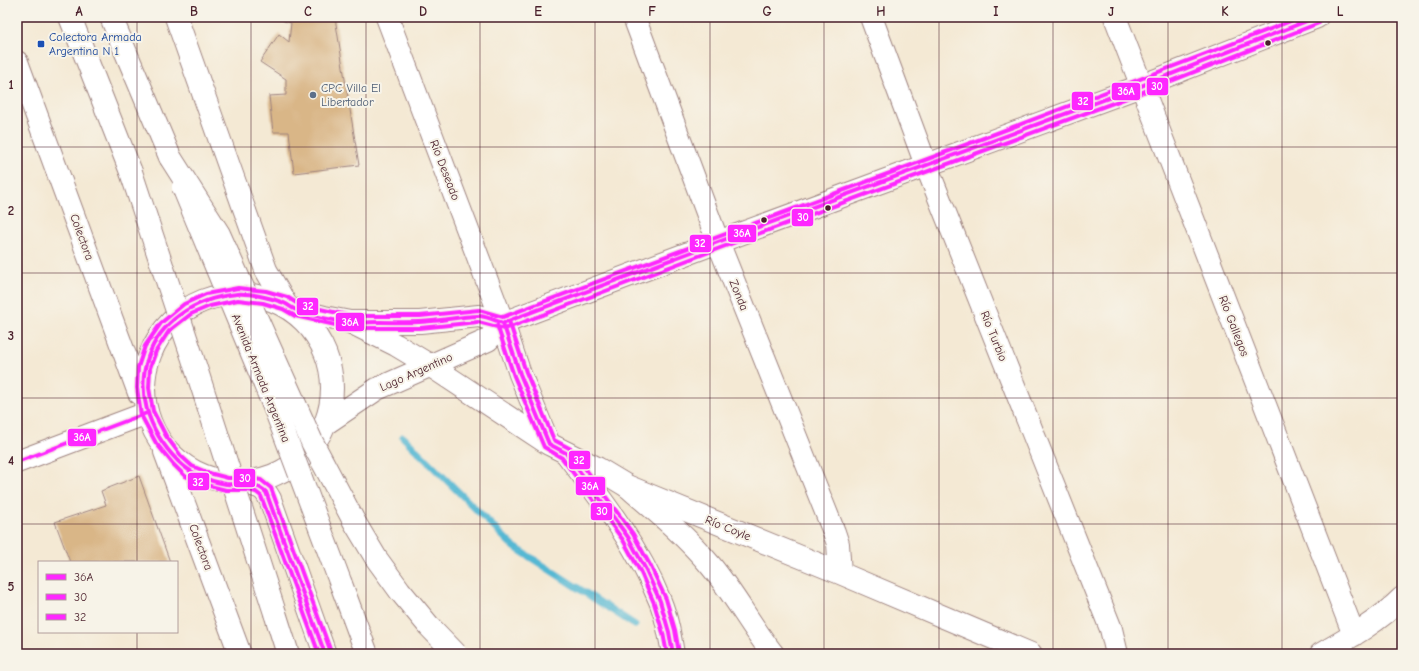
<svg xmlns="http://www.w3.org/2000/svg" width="1419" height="671" font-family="'Comic Neue',sans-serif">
<rect width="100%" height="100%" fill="#f7f3e8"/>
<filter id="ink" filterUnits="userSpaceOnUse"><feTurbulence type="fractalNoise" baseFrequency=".025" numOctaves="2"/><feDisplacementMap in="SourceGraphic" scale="8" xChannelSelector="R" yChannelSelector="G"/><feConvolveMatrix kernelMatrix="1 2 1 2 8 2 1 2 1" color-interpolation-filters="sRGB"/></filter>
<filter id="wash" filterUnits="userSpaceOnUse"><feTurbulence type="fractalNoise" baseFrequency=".012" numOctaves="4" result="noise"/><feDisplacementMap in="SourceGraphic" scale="16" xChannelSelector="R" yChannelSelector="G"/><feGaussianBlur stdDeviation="0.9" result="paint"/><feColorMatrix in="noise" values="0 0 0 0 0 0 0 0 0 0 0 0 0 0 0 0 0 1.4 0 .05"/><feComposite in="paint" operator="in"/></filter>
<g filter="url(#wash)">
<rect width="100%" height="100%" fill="#f4e9d4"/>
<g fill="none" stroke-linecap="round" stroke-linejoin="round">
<path stroke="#55b8d3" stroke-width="7" d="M403,437L513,546L635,625"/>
</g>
<g id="blocks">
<path fill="#d9b687" d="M277,17H323L322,19L335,18L359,165L294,173L289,132H273L269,96L286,95V79L260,62L279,34L289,42L291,23L284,21Z
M139,476L170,562H70L55,522L106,505L101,491Z"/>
</g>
</g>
<g filter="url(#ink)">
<use href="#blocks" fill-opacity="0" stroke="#9f8480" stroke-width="1"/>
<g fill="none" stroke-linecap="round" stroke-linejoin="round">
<defs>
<path id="minor" d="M176,17L266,270L285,303
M387,17L503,323L520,374L549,444
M634,17L718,242L834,532L838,544L840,573
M871,17L926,165L1111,629L1117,654
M1115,17L1354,635
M17,62L139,393
M144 388a94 94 0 1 1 188 0a94 94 0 1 1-188 0Z
M296,310L324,317L350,322H420L479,316L503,323
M350,322L396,345L431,366L549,444L597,468L627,486L840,573L1031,654
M328,422L377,389L488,340L503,323L718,242L1141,86L1317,17
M165,452L240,654
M1321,654C1349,638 1379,621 1402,598"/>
<path id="major" d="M70,17L131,172
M111,17L170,157
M566,453C602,500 638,546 660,601C667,618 670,636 673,654
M17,462L147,413
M249,484C261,487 264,488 270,499L325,654
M341,584L367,654
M275,613L288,654"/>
<path id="highway" d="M627,486C656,511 686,536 711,566C734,594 751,626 773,654"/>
</defs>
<use href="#minor" stroke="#9f8480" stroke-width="24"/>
<use href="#major" stroke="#9f8480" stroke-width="24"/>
<use href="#highway" stroke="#9f8480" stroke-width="24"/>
<use href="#minor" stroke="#fff" stroke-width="22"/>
<use href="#major" stroke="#fff" stroke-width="22"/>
<use href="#highway" stroke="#fff" stroke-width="22"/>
<defs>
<path id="major-bridge" d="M131,172L192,356L275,613
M183,187L277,414L341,584"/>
<path id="highway-bridge" d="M170,157L219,234L312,442L355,523L376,558L400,591L429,626L456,654"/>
</defs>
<use href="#major-bridge" stroke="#9f8480" stroke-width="24" stroke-linecap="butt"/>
<use href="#highway-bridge" stroke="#9f8480" stroke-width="24" stroke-linecap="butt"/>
<use href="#major-bridge" stroke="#fff" stroke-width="22"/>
<use href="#highway-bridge" stroke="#fff" stroke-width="22"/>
<defs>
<path id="bus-1" d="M503,323L520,374L549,444L566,453L628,537L646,570L660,601L669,632L673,654
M17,462L147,413
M325,654L266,492C251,479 243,486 226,484C208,481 191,474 178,461C113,395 144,304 237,294C250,293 272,298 284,303C289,305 292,309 297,310C313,316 333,321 350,322C360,323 370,322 380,322C398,322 415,323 432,321C444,320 469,315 480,316C488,317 496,321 503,323L718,242L1141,86L1317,17"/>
<path id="bus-2" d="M497,325L514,376L544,447L562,458L623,540L641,573L654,603L663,633L667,654
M331,652L271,488L261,480L250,478H228L209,473L192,466L181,456L166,436L153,411L149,388L150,368L156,351L169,331L191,314L210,306L238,300L263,303L283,309L295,316L349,328H420L478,322L505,329L720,248L1143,92L1319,23"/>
<path id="bus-3" d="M509,321L526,372L554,440L571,449L633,534L651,567L666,599L675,630L679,653
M319,654L261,496L256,492L248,490H226L206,485L185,476L173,464L156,443L141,415L137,388L138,367L145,346L161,323L184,304L206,294L238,288L266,291L287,297L298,304L351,316H420L479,310L503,317C769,217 1036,121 1301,17"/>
</defs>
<use href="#bus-1" stroke="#f7f3e8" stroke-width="7"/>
<use href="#bus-2" stroke="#f7f3e8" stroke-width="7"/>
<use href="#bus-3" stroke="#f7f3e8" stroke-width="7"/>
<use href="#bus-1" stroke="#fe27ff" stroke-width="4"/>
<use href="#bus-2" stroke="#fe27ff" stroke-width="4"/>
<use href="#bus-3" stroke="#fe27ff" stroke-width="4"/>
</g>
</g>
<path fill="none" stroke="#4a1f2b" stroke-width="1" stroke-opacity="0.55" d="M137,17V562M251,17V654M366,17V654M480,17V654M595,17V654M710,17V654M824,17V654M939,17V654M1053,17V654M1168,17V654M1282,17V654M17,147H1402M17,273H1402M17,398H1402M17,524H1402M137,632V654"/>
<g fill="#4a1f2b" stroke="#f7f3e8" stroke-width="1.5">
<circle cx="1268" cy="43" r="3.5"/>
<circle cx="828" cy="208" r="3.5"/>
<circle cx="764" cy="220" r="3.5"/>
</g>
<rect fill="#1a4fb4" stroke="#f7f3e8" stroke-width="1.5" x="37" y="40" width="8" height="8" rx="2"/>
<circle fill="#5c6f8a" stroke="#f7f3e8" stroke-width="1.5" cx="313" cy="95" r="4"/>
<g text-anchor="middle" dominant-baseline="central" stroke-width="4" stroke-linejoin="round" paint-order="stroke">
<g font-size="12" fill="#164399" stroke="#f7f3e8" text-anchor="start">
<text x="49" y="37">Colectora Armada<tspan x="49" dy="14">Argentina N 1</tspan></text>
</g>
<g font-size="12" fill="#4e5e75" stroke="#f7f3e8" text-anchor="start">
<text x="321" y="88">CPC Villa El<tspan x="321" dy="14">Libertador</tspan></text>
</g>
<g font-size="12" fill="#4a1f2b" stroke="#f7f3e8">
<text transform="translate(445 170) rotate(69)">Río Deseado</text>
<text transform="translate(82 237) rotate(70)">Colectora</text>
<text transform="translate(739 295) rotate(68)">Zonda</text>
<text transform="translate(1234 326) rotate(69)">Río Gallegos</text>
<text transform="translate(994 336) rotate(68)">Río Turbio</text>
<text transform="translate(416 372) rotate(-24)">Lago Argentino</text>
<text transform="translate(261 378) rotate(68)">Avenida Armada Argentina</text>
<text transform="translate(728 528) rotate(22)">Río Coyle</text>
<text transform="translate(201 547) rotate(70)">Colectora</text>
</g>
</g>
<g stroke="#f7f3e8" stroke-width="1.5">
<rect x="1146" y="77" width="23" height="19" rx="4" fill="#fe27ff"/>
<rect x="1111" y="82" width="30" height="19" rx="4" fill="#fe27ff"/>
<rect x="1071" y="91" width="23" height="20" rx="4" fill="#fe27ff"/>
<rect x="791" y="208" width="23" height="19" rx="4" fill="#fe27ff"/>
<rect x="727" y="224" width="30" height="19" rx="4" fill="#fe27ff"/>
<rect x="689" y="234" width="23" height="19" rx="4" fill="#fe27ff"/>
<rect x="296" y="297" width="23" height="19" rx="4" fill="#fe27ff"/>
<rect x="335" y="312" width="30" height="20" rx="4" fill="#fe27ff"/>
<rect x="67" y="428" width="30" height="19" rx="4" fill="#fe27ff"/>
<rect x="568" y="450" width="23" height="20" rx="4" fill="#fe27ff"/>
<rect x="233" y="468" width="23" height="20" rx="4" fill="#fe27ff"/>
<rect x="187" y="472" width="23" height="19" rx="4" fill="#fe27ff"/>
<rect x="575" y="476" width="31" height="20" rx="4" fill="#fe27ff"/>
<rect x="590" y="502" width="23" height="19" rx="4" fill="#fe27ff"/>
</g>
<g font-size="11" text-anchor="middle" font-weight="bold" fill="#fff">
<text x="1157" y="90">30</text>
<text x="1126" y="95">36A</text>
<text x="1083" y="105">32</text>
<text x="803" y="221">30</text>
<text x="742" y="237">36A</text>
<text x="700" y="247">32</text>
<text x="308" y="310">32</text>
<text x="350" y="326">36A</text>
<text x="82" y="441">36A</text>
<text x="579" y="464">32</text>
<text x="245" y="482">30</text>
<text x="198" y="486">32</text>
<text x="590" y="490">36A</text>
<text x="602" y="515">30</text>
</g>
<rect width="1419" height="671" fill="none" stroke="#f7f3e8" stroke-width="44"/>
<rect x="38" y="561" width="140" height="72" fill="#f7f3e8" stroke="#b29e9c"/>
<rect x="46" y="574" width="20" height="6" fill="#fe27ff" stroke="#b29e9c"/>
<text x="74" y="581" font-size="12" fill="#4a1f2b">36A</text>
<rect x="46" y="594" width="20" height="6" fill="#fe27ff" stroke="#b29e9c"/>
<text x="74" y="601" font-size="12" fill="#4a1f2b">30</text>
<rect x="46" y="614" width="20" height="6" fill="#fe27ff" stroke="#b29e9c"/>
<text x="74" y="621" font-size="12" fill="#4a1f2b">32</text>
<rect x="22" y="22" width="1375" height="627" fill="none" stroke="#4a1f2b" stroke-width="1.5"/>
<g font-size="13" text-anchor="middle" font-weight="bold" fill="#4a1f2b">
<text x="79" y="16">A</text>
<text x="194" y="16">B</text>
<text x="308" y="16">C</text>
<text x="423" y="16">D</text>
<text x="538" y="16">E</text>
<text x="652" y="16">F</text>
<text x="767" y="16">G</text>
<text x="881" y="16">H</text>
<text x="996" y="16">I</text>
<text x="1111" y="16">J</text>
<text x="1225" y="16">K</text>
<text x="1340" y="16">L</text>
<text x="11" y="89">1</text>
<text x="11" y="215">2</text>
<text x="11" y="340">3</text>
<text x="11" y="465">4</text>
<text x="11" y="591">5</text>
</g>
</svg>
